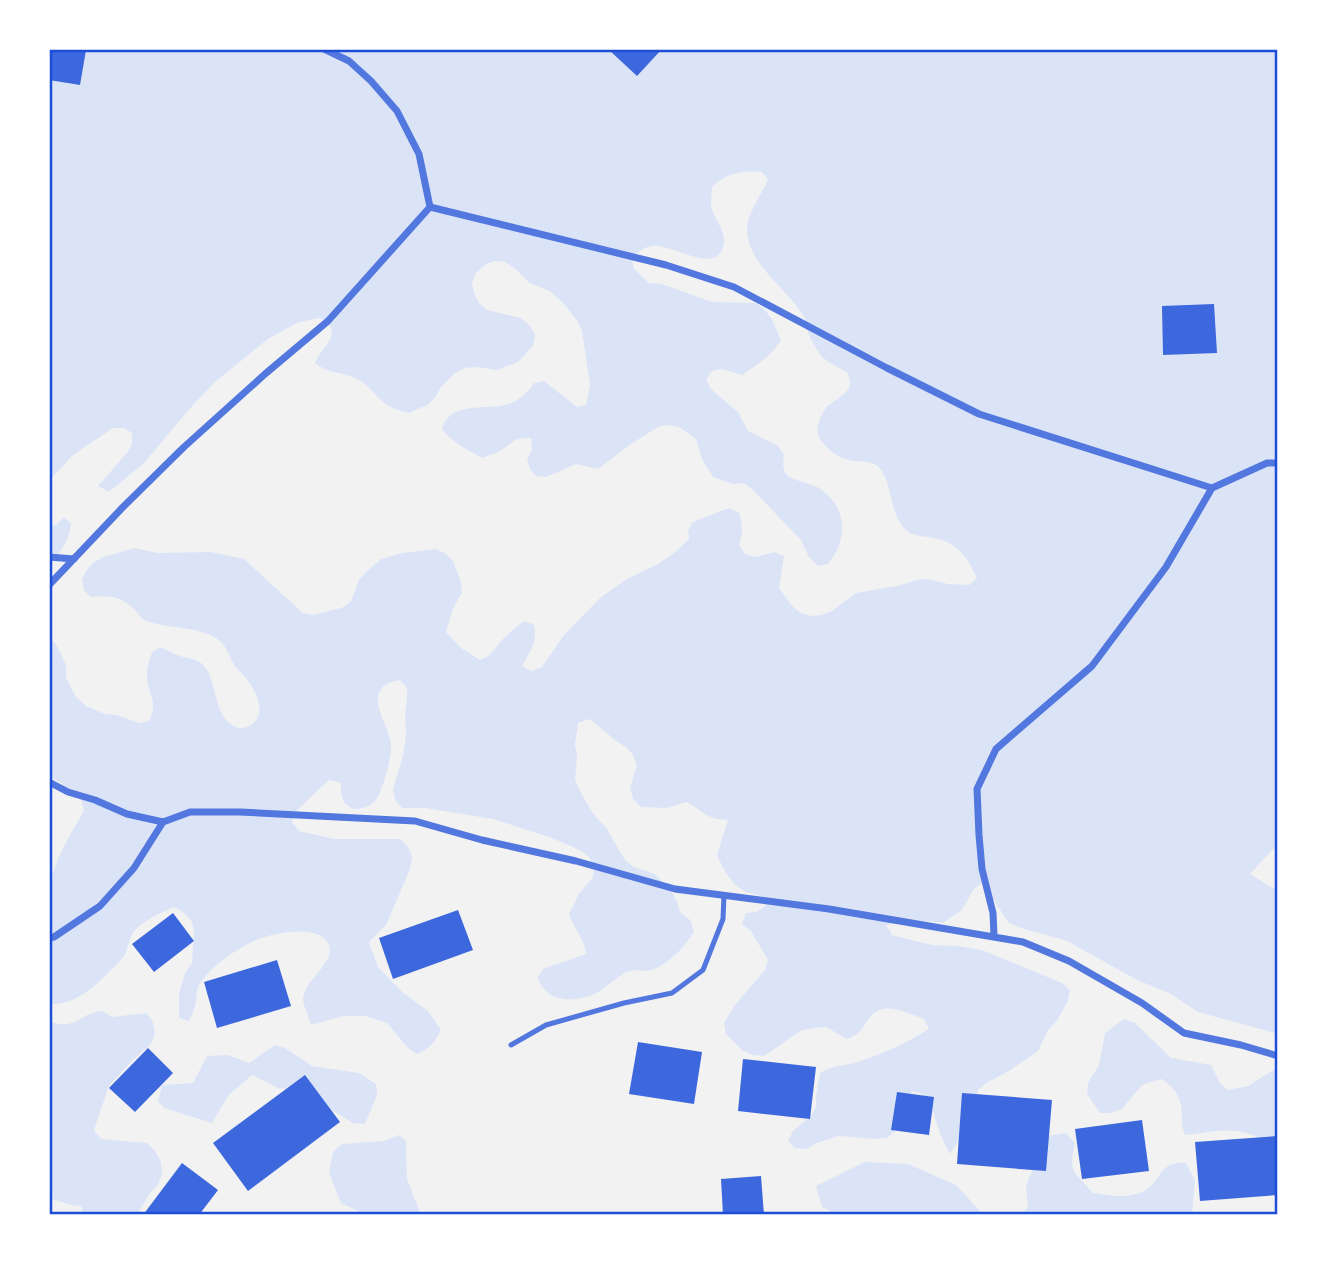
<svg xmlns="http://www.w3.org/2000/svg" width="1327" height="1264" font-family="Poppins,sans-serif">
<rect width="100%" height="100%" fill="#f2f2f2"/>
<path fill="#dbe4f7" d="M49,49H1278V847L1273,849L1250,874L1271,887L1278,889V1034L1198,1012L1169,993L1137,980L1067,941L1021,928L1009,923L982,883L974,889L962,910L943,923C925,920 904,920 886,925L892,935L932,945L958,946L982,950L1062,983L1070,990L1068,1001L1056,1022L1048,1030L1038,1051L1009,1071L988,1082L979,1089L968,1111L963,1134L950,1154L941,1136L930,1103L923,1094L913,1091C900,1102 898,1115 895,1131L887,1138L875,1139L838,1136L817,1143L806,1149L795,1148L788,1141L793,1131L811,1116L816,1107V1096L820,1073C833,1064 843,1067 857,1062C883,1054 906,1043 929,1029L924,1019C909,1014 884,1000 871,1016C860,1028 865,1032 847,1039L826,1027L815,1028L802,1030L764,1056L753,1055L742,1050L726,1034L724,1023L735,1005L765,970L768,960L751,931L742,924L746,913L756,912L766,906L762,896C736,893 727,877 717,855L728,820C705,819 705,812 687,802L666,808L641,807L633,799L630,787L637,766L633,755L626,747L616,741L590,719L578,723L575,744L577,757L575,780L580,791L592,812L607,829L625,860L634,867L655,874L672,892L677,902L680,912L690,920L694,931C687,945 667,966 651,970C644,972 636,969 629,971C622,973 605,988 598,992C585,1000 564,1002 551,995C544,991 541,984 537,978L543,969L586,954C584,938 574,929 569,914L579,894L593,877L594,867L589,857L580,850L549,837L493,819L425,808H402L395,800L393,789L403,756L406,734L405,712L407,700V688L400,680C388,682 379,686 378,699C377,711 390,732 391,746C392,757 382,795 374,802C370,806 359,810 354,809C350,808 348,805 344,803L341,793V783L329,780L295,812L292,822L299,831L334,839H400L408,847L412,857L410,869L386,925L369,942L378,967L401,991L428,1011L441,1030C435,1042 430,1049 417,1054L408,1048L387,1023L365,1016H343L311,1025C309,1017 304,1008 303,1000C303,980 338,962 328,943C317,922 264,934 248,944C231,953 209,968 199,985C196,990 197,996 196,1001C195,1008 192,1014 189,1021L179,1018V994L185,973L192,963L194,930L191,920L183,912L174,907C161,913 146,919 136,929C129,936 129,947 125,954C121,961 115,966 110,971C93,988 75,1005 49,1004V955L52,943L49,937C49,922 48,907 49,892C52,863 70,835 84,811L81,800L74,791L68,792L61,783L49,777V639L56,644L66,665V677L71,688L76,697L86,706L105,714L117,715L139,723L149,721C159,699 147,695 147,675C146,668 150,659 152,652L161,647C167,650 174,654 180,656C186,658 196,659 201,663C219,677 211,717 236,727C241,729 246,728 251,725C268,713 256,691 246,678C243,674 238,671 235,666C230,659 228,650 222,643C206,626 168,629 146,621C140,618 139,614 135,610C121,596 110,595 91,597L84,590L82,580L86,571L93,563L103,557L135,548L157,553L211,552L244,559L303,613L314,615L344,607L351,601L359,580L366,572L381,559L402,553L436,549L446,554L453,561L461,582L462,592L452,611L446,632L461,648L480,660C492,656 494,649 502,640C509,633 516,626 525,621L534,625C538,641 530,652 522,666L531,671L542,667L564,635L600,598L627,579L656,565L674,553L689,539L688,531L693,522L729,508L739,513C743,525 743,533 739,545L745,554L755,557L775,552L784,556L779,588L793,607L801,613L811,616L822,615L832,611L856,593L897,586L917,580L927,579L948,584L969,585L977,578C970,562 960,546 942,540C929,535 913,539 903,527C889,512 892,475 876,465C869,461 863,462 855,461C840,460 823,448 818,434C816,428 818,425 820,419C821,417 824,411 825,409C832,400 849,396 850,383C850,379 848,376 847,372C838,367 827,363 820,354C816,349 812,342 809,335C807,329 807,321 803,315C786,288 748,264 747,230C747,214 761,195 768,180L762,172C741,170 727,173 712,187C712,194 710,203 712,209C716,223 729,234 722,250C711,273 670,243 652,246C644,247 639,252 633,256V268L649,283L662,284L712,302L756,303L765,310L772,319L781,340C771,356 757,365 742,375L722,369L712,371L706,380L712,390L738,412L748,431L778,446L784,455C783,463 782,470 788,476C795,481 811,483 819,488C839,501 847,522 839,545C837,552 832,558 828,564L818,566L809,557L801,540L752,489L744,483L733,484L713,477L702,459L696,439L679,427L667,425L658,427L631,444L598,469L576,464L546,477L536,476L530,469L527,459L532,449L531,438C511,438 515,442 500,451C494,454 488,455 483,458C467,450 453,443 442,429C450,400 487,411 509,404C520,400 528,392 534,383L544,381L577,407L586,405L590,385L582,331L578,322L565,305L550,291L530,283L514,268L505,262L494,261L485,265L476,273L472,283L474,293L479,303L487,310L521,318L529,325L535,334L533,346L518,362L497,370L476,367L465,368L455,373L441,387L436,396L429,404L409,413C401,411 393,409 387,405C378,399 371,388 362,382C346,371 329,375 315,363C322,346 339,340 328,321L318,318L297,323L268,339L216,381L193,405L143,464L109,492L98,486L127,453L132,444V433L124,428H113L73,455L49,481Z
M64,517L71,524C69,542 59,553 49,567V526L57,524Z
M102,1011L112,1017L147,1013L153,1022L155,1034L150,1045L132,1061L109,1086L94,1130L101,1139L147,1143L155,1151L161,1162L162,1173L158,1185L150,1193L137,1215H83L81,1206C69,1206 61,1201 49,1198V1021C77,1031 77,1014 102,1011Z
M1124,1019L1135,1023L1171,1058L1211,1065L1220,1083L1228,1090L1248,1086L1278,1067V1152C1272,1147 1266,1142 1259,1138C1236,1125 1210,1132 1185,1135C1180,1123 1183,1118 1181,1106C1179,1094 1171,1084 1161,1079L1142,1085L1122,1109L1110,1113H1100L1087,1094L1088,1083L1099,1065L1105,1033Z
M275,1045L285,1048L312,1066L359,1073L376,1084L377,1095L365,1124L353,1123L298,1090L278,1088L252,1075L228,1096L212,1123L164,1108L158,1101L162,1085L193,1083L207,1056L228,1055L249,1063Z
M1066,1133L1075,1143C1068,1175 1074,1170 1093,1193C1109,1195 1126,1199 1142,1192C1161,1184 1158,1160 1186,1163L1195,1181L1192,1215H1021L1028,1207L1026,1186L1046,1136Z
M399,1135L406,1141L407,1179L421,1215H366L341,1203L329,1173L333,1152L342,1144L384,1141Z
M865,1162L908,1164L956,1185L981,1212V1215H838L822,1207L816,1186Z"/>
<path fill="#3d67dc" d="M49,49L86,50L80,85L49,80Z
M608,49H662L637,76Z
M1214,304L1217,353L1163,355L1162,306Z
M458,910L473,950L393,979L379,938Z
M173,913L194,941L154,972L132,944Z
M277,960L291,1006L217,1028L204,982Z
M638,1042L702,1052L694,1104L629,1094Z
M148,1048L173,1073L135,1112L109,1088Z
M743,1059L816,1067L810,1119L738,1111Z
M305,1075L340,1122L248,1191L213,1143Z
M897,1092L934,1097L929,1135L891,1130Z
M962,1093L1052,1100L1046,1171L957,1164Z
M1142,1120L1149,1171L1082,1179L1075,1129Z
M1278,1136V1195L1200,1201L1195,1142Z
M182,1163L218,1190L199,1215H143Z
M761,1176L764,1215H723L721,1179Z"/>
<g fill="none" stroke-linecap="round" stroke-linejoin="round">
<path stroke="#5277de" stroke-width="5" d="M511,1045L546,1025L624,1003L672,993L703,970L723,919L724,895"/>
<path stroke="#5277de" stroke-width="7" d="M324,49L349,61L371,81L397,111L419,154L430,207
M430,207L666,265L734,287L887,368L979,414L1212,488L1267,463H1278
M49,557L74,559
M49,585L123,507L184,447L265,374L328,321L430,207
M49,782L68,792L95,800L127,814L163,822L190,812H240L415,821L482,840L576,861L675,889L829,909L1023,942L1069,961L1142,1003L1184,1033L1241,1045L1278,1056
M994,936L993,913L982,869L979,835L977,789L996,749L1092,666L1166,567L1212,488
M49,938L54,937L100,906L134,868L163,822"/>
</g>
<rect width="1327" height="1264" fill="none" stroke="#ffffff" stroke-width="102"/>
<rect x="51" y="51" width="1225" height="1162" fill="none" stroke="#1d4ed8" stroke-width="2.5"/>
</svg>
